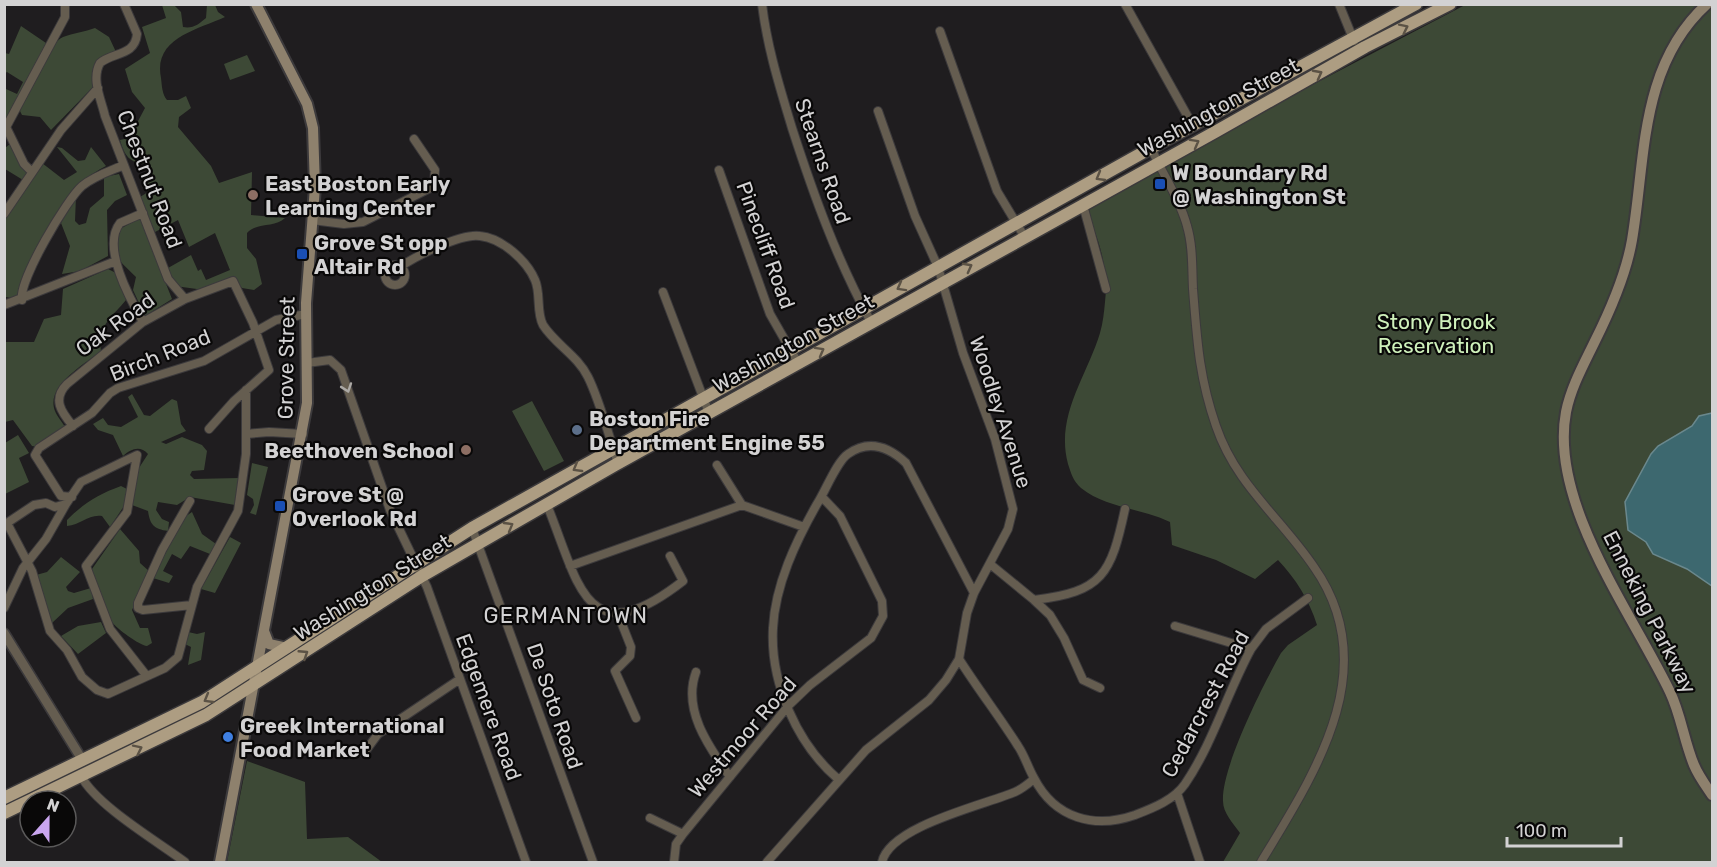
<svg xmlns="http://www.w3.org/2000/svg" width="1717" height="867" font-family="Rubik,sans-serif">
<rect width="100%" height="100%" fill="#1f1d1f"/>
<path fill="#3d4936" d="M162,5H174L181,12L183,27C193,29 199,24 206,18L207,5H215L218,12L225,17C197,30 153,38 161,78C162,86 162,94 167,100H178L186,96L191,108L179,117L178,127L211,166L219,183L252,172L251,215L285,218C275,228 257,222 247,233V248L256,259L262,284L254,290L242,288L233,277L204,290L175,286L168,268L191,255L198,271L201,269L206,280L230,270L215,233L189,247L178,220L155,232L140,197L148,192L143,185C150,179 150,173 147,164C130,164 124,155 120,140L129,138L145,108L132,92L125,69L150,53L142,27L166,18Z
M1465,5H1712V862H1223L1240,833C1233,823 1223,813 1223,801C1221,768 1264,683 1281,653L1288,645L1317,625C1309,600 1296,579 1278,560L1255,579L1216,560L1172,545L1170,522C1141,508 1106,508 1081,488C1073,481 1071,473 1068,464C1055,416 1087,376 1100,333C1103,323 1104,312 1105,302C1109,268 1098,234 1083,205Z
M21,26L46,43L5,125L4,92L6,89L17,94L23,82L7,72L4,74L5,53L9,54Z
M95,28L109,37L116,52L98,60L95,85L51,130L40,117L22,115L20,111C28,95 47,44 63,37C73,33 85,32 95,28Z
M247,55L255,71L230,80L224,64Z
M10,144L28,174L23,180L5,169V148Z
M57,147L62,148L78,161L85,160L91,147L106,166C70,185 60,209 41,243C32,259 22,273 19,293C16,298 9,299 4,296V219L42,163L64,180L77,172Z
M119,174L127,195L115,201L107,210L108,256L80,271L62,274L70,246L61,223L76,196L75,221L79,225L86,223L90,208L104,196V177Z
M140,218L172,299L145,316L133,290L136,277C116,257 114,260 120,229Z
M108,269L116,273L126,300C112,317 97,326 101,351C85,364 45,386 55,411C57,416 62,422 65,427L37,447L32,446L13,420L5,422V342H34L44,319L61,315L63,289Z
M132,394L144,415L150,416L172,399L177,401L181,424L186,431L161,442L166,444L182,437L202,445L207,451L204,470L192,471L190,475L194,479L239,478L235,505L190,497L177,505L158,502L156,510L162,519L169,522L168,531C154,529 150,525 148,511L132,505L137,471L148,454C140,445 131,449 123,456L113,435L98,430L93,424L103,418L108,425L121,427L138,417L128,397Z
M532,401L564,461L544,471L512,411Z
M18,435L29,453L19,458L29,482L5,494V443Z
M252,463L268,467L256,515L250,513L254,505L253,499L247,495Z
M121,486L127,489L124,506L110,527L102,516C88,514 81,525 67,526V520C84,503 99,494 121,486Z
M192,512L202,534L216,544L210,554L190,546L181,559L172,554L163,571L173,576L169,583L153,578L183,518Z
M120,529L139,551L140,563L150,572L132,610L140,628H148L152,643L147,646C139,645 117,629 112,622C106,614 94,580 92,569Z
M230,537L241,543L215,593L201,589Z
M61,557L80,572L66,587L68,591L74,593L91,588L93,599L68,608L52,623L36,575L47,572Z
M101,622L106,633L78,654L61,636L78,626Z
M188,632L197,634L205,632L201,660L188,665L191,647L185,644Z
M247,761L305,782L307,839L348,837L382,862H227Z"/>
<path fill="#3d686f" stroke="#6a888d" stroke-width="1.5" d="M1712,413V586L1687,569L1653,554L1646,542L1628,530L1625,502L1651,454L1658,446L1692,426L1699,416Z"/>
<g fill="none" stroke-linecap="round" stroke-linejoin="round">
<defs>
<path id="minor" d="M124,4L137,34C135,56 113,52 100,63C91,79 101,99 105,116L168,279L185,299
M762,4C767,47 780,88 792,128C814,196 837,260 871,322
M1125,4L1193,126
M1339,4L1354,41
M940,31L997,191L1024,236
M7,129L24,164L32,172
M4,131L65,17V4
M1151,148C1162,173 1180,199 1187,226C1193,246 1192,268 1193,289C1197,340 1199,377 1216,426C1236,485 1281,518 1314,567C1385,668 1315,773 1261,862
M719,170L770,314L798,363
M1083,205L1106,289
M143,213L120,223C101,247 130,299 143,322
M4,214L61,130L98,88
M312,220L344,224L363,222L434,186L435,170L414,139
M385 275a10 10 0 1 1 20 0a10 10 0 1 1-20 0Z
M400,267C416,256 461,233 480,236C502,238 527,261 535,280C541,293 536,312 543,325C555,344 578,356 588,377C600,401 609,437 618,463
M663,292L709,413
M22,300C18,281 67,199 82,186C94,176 110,171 124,165
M4,305L116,261
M307,363L330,360L341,370L390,510L427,587L526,862
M73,426C61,412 52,399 67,384L143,322L185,299L233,281L253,323L269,370L234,401L209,429
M246,434L269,432L303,434
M717,465L742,505L804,527
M72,497L61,496L35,455L39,448L92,413L110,393L118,388L204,361L276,320L306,314
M190,501L162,550L138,603V608L143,610L192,605
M547,505C579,583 585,657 683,581L670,556
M472,528L593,862
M990,564L1034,600C1103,592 1111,574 1125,509
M570,566L742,505
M1034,600L1050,615L1064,638L1083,680L1100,688
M4,608L23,568L46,539L66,504
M618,614L631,647L630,656L615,671L636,718
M1175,626L1251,649
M959,659C978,689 999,716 1018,746C1025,756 1028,768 1034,778C1055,819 1095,829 1135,815C1153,808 1174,800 1185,784C1213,743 1227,693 1251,649L1266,629L1308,598
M696,672C682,710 709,747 730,777
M146,675L110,629L86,566L127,512L137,455L81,482L66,504L55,507L46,503L34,505L7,523L32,571L50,631L67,650L82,677L97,690L108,694L165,668L178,657L197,587L238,511L246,454V390
M364,753L378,734L460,679
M81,776C97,806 157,841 185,862
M838,779C797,744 770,683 773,628C775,585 796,541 817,504C825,492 837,461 848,454C869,439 889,447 906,463L974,593
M1177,793L1200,862
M650,818L683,834
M674,862L676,844L683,834L788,706L810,685L871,638L883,616L882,601L840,516L822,497
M767,862L866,750L929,700L946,680L959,659L967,613L974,593L1008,529L1013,509L995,439L963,353L938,267L915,216L878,111
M882,862C890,826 984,805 1015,792C1022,789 1028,784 1034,779"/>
<path id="tertiary" d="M4,633L83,761"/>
<path id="secondary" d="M1707,4C1639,66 1646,158 1632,240C1626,275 1611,309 1595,341C1584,364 1571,387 1566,412C1549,503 1632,613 1670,692C1681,715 1684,741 1694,765C1698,775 1706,786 1712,795
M264,631L269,644L287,648
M220,862L307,403L306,303L315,187L313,128L307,104L256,4"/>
<path id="primary" d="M4,798L202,702L472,528L1151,148L1416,4
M4,813L206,715L422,576L615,465L1215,132L1365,47L1450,4"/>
</defs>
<use href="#minor" stroke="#3c3a3c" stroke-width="10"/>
<use href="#tertiary" stroke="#3c3a3c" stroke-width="12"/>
<use href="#secondary" stroke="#3c3a3c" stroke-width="14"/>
<use href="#primary" stroke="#3c3a3c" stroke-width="15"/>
<use href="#minor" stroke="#655d50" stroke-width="8"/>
<use href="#tertiary" stroke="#655d50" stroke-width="9"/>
<use href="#secondary" stroke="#8e816d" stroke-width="10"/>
<use href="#primary" stroke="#ad9d82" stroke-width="12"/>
</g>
<defs><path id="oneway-chevron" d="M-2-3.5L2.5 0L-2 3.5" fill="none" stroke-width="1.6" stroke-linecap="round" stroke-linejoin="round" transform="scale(1.5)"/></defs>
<g stroke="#5b5245">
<use href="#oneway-chevron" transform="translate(1404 28) rotate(-26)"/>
<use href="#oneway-chevron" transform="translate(1318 74) rotate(-28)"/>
<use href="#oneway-chevron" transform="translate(1195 143) rotate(-29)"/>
<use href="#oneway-chevron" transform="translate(1100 177) rotate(150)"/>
<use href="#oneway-chevron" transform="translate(968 267) rotate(-28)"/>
<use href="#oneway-chevron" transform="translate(901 287) rotate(151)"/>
<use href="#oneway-chevron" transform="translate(820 351) rotate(-29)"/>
<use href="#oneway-chevron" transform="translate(577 468) rotate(150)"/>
<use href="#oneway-chevron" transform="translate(509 526) rotate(-30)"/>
<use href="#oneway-chevron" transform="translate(304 654) rotate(-33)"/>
<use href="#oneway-chevron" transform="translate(208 699) rotate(150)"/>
<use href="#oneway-chevron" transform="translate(138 749) rotate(-26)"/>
</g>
<use stroke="#aca9a5" href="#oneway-chevron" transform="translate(347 388) rotate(71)"/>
<g fill="#1a4fb4" stroke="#090808" stroke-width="2">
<rect x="1154" y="178" width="12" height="12" rx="3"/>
<rect x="296" y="248" width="12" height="12" rx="3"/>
<rect x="274" y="500" width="12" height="12" rx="3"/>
</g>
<g fill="#8d6e63" stroke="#090808" stroke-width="2">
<circle cx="253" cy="195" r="6"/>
<circle cx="466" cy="450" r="6"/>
</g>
<circle fill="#5c6f8a" stroke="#090808" stroke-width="2" cx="577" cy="430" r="6"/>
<circle fill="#3f7fe0" stroke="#090808" stroke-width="2" cx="228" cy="737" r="6"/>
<g text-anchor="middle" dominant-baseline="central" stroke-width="4.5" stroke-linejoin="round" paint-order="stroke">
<g font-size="21" fill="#d3d2d3" stroke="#090808">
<text transform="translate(1218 107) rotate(-29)">Washington Street</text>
<text transform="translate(823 161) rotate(71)">Stearns Road</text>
<text transform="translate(150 179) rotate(69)">Chestnut Road</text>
<text transform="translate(766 245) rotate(70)">Pinecliff Road</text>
<text transform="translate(115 324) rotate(-36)">Oak Road</text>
<text transform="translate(793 343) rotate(-29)">Washington Street</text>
<text transform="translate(160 355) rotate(-22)">Birch Road</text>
<text transform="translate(286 358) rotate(-89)">Grove Street</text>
<text transform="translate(1001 412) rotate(72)">Woodley Avenue</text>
<text transform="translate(372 587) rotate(-32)">Washington Street</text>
<text transform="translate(1650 612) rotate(63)">Enneking Parkway</text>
<text transform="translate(1205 704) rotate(-62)">Cedarcrest Road</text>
<text transform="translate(555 706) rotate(71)">De Soto Road</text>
<text transform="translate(489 707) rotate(70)">Edgemere Road</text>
<text transform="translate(742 737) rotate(-49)">Westmoor Road</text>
</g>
<g font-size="21" font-weight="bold" fill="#d3d2d3" stroke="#090808" text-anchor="start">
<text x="1172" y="172">W Boundary Rd<tspan x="1172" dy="24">@ Washington St</tspan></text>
<text x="265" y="183">East Boston Early<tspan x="265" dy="24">Learning Center</tspan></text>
<text x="314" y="242">Grove St opp<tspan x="314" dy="24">Altair Rd</tspan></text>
<text x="589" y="418">Boston Fire<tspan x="589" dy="24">Department Engine 55</tspan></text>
<text x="454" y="450" text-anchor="end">Beethoven School</text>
<text x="292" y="494">Grove St @<tspan x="292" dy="24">Overlook Rd</tspan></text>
<text x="240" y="725">Greek International<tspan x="240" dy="24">Food Market</tspan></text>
</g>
<g font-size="21" fill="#cff1bb" stroke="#090808">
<text x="1436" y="321">Stony Brook<tspan x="1436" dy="24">Reservation</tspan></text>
</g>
<g font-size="22" letter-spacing="1.5" fill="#d3d2d3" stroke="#090808">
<text x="566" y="615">GERMANTOWN</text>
</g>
</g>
<rect width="1717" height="867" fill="none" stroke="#d3d2d3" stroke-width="12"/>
<g transform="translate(48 819) rotate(21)"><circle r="28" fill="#090808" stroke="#5a5959" stroke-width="1.5"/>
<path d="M0-4.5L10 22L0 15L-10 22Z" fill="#c9a5ee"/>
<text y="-9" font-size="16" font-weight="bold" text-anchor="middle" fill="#d3d2d3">N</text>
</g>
<path d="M1507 837v9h114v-9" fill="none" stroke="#d3d2d3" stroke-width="3"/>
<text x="1516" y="837" font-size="18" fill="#d3d2d3" stroke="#090808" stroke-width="4.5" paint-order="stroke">100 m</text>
</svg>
